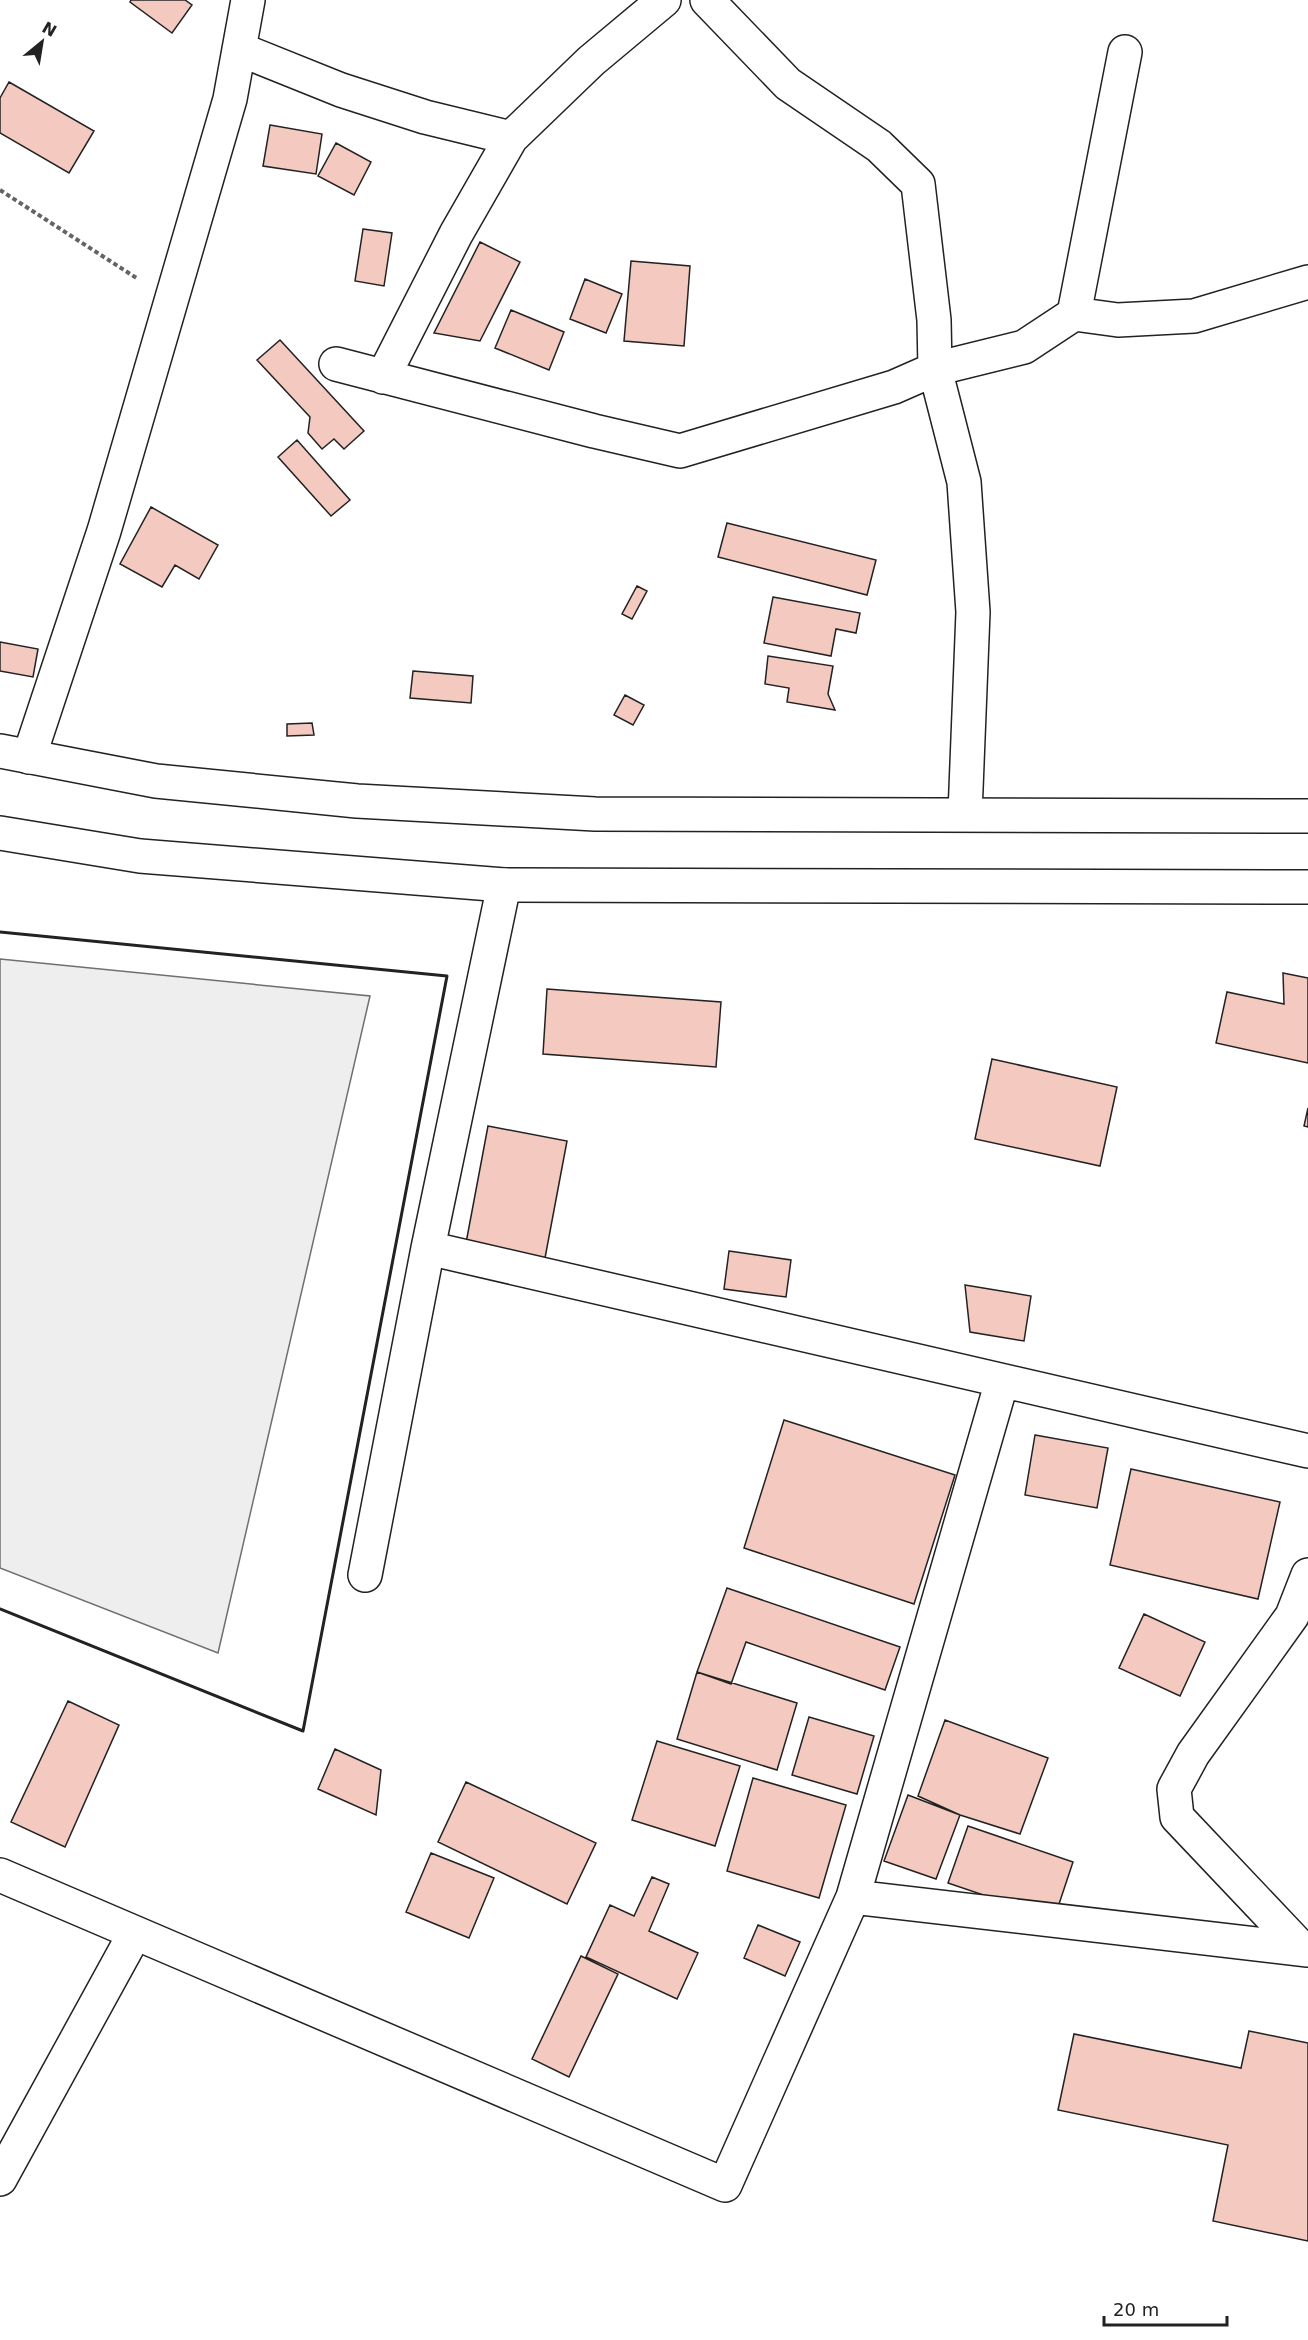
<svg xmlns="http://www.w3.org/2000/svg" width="1308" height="2340" font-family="'DejaVu Sans',sans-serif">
<rect width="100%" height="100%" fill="#fff"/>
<path fill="#eee" stroke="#6f6f6f" stroke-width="1.5" d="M0,959L370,996L218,1653L0,1568Z"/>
<path fill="#f3c9c0" stroke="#222" stroke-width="1.5" d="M131,0H185L192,5L172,33L130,2Z
M9,82L94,131L69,173L0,133V98Z
M270,125L322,134L316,174L263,166Z
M336,143L371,162L354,195L318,176Z
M363,229L392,233L384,286L355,281Z
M480,242L520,262L480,341L434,333Z
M631,261L690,266L684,346L624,341Z
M585,279L622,294L606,333L570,319Z
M511,310L564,332L549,370L495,348Z
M280,340L364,431L344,449L334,439L322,449L308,433L310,417L257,360Z
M297,440L350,500L331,516L278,457Z
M151,507L218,545L199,579L175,565L162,587L120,564Z
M727,523L876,560L867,595L718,557Z
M637,586L647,591L632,619L622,614Z
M773,597L860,613L856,633L836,629L831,656L764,643Z
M0,642L38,649L33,677L0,671Z
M768,656L833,666L828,694L835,710L787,702L789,688L765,684Z
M413,671L473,676L471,703L410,698Z
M625,695L644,705L633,725L614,715Z
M312,723L314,735L287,736V724Z
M1283,973L1308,978V1063L1216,1043L1227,992L1284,1004Z
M547,989L721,1002L716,1067L543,1054Z
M992,1059L1117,1087L1100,1166L975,1139Z
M1308,1108V1127L1304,1126Z
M488,1126L567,1141L545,1258L466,1243Z
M729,1251L791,1260L786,1297L724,1289Z
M965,1285L1031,1296L1024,1341L970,1332Z
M784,1420L955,1475L914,1604L744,1548Z
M1035,1435L1108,1448L1097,1508L1025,1495Z
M1131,1469L1280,1502L1258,1599L1110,1565Z
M727,1588L900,1647L885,1690L746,1642L731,1684L697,1672Z
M1144,1614L1205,1642L1180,1696L1119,1668Z
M697,1672L797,1703L777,1770L677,1739Z
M68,1701L119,1725L65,1847L11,1822Z
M809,1717L874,1736L857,1794L792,1775Z
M945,1720L1048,1758L1020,1834L960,1815L918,1796Z
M657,1741L740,1766L715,1846L632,1820Z
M335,1749L381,1770L376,1815L318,1789Z
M753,1778L846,1805L819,1898L727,1871Z
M466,1782L596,1843L567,1904L438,1842Z
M908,1795L960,1815L936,1879L884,1861Z
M968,1826L1073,1862L1054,1919L948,1883Z
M431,1853L494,1878L469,1938L406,1912Z
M652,1877L669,1884L649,1931L698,1953L677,1999L586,1957L610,1905L634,1916Z
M758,1925L800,1942L785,1976L744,1958Z
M581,1956L618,1974L569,2077L532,2059Z
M1249,2031L1308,2043V2241L1213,2221L1228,2145L1058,2110L1074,2034L1241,2068Z"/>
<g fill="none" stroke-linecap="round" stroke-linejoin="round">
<defs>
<path id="minor" d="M707,0L788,84L879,146L918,184L934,320L935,369L964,482L973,612L965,814
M239,49L341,90L425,117L511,138
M1074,314L1118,320L1194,316L1308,282
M336,364L594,431L680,451L894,387L935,369L1024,347L1074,314L1125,52
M383,377L456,234L511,138L591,61L664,0
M29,757L104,531L230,99L248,0
M428,1248L1308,1451
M365,1575L428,1248L504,885
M0,1875L725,2185L853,1897L1002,1381
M853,1897L1308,1950
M1302,1949L1177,1817L1174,1789L1193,1754L1292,1616L1308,1575
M0,2179L135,1933"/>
<path id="major" d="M0,751L156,781L357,801L595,814L1308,816
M0,833L140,856L504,885L1308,887"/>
</defs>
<use href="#minor" stroke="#222" stroke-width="36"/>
<use href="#major" stroke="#222" stroke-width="36"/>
<path stroke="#646464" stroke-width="4" stroke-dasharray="4.5 3" stroke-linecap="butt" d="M0,190L138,279"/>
<use href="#minor" stroke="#fff" stroke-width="33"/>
<use href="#major" stroke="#fff" stroke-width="33"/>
<path stroke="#222" stroke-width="3" d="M0,932L447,976L303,1731L0,1609"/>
</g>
<g transform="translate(42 42) rotate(30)" stroke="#ffffff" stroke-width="4.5" paint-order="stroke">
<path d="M0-4.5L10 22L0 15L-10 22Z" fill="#222222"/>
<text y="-9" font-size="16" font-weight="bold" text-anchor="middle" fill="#222222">N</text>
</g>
<path d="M1104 2316v9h123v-9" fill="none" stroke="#222222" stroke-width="3"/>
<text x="1113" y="2316" font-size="18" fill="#222222" stroke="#ffffff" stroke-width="4.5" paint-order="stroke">20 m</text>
</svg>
